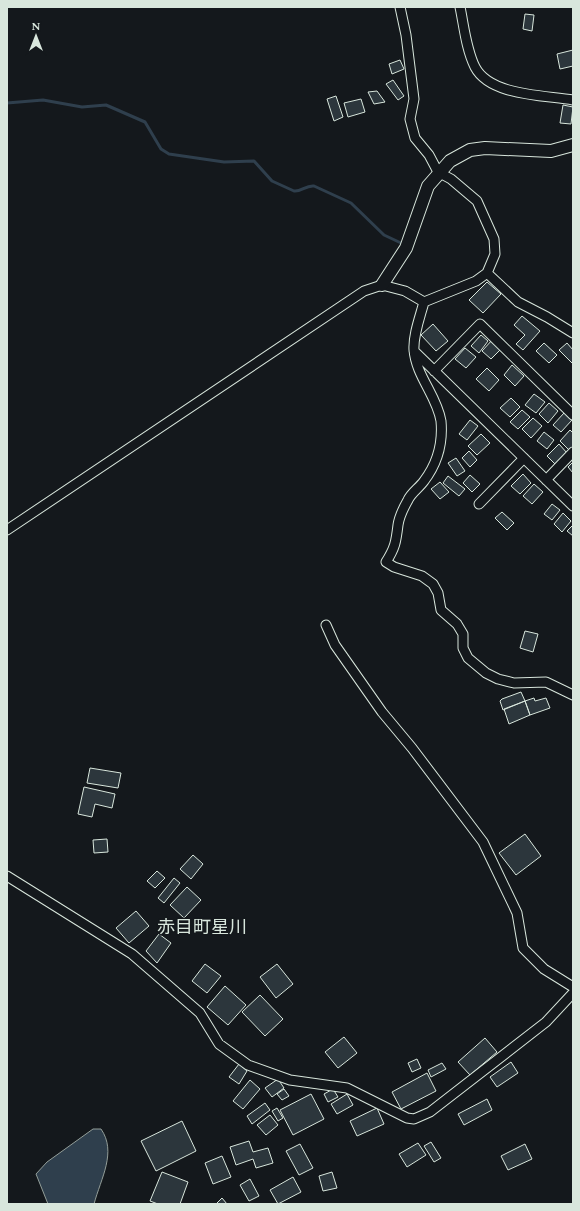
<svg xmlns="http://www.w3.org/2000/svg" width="580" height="1211" font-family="Spectral,'Noto Sans JP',serif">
<rect width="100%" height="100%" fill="#14181c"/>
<path fill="#2f3f4d" stroke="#939e99" d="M93,1129H101C117,1152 101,1178 94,1204H48L36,1174L47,1162Z"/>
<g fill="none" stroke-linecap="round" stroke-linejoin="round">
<path stroke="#2f3f4d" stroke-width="3" d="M7,103L43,100L82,107L106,105L145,122L161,149L169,154L224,162L254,161L272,181L294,191C301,192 306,185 314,186L351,203L384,235L401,243"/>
</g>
<path fill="#2c363c" stroke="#d8e6dc" d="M525,14L534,15L532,31L523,29Z
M573,50V66L560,69L557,54Z
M400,60L404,69L392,74L389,64Z
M393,80L404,96L398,100L386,84Z
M377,91L385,102L374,104L368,92Z
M336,96L343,117L334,121L327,99Z
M361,99L365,112L348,117L344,103Z
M563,105L573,107L571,124L560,123Z
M487,282L501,294L483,313L469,300Z
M522,316L540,331L523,350L516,344L525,335L514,325Z
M433,324L448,341L436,351L421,335Z
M481,335L488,341L479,353L471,346Z
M493,339L502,348L491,359L482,351Z
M544,343L557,355L549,363L536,351Z
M567,343L573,350V364L559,350Z
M465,348L476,357L466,368L455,359Z
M512,365L524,376L515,386L504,375Z
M487,368L499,380L489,391L476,379Z
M534,394L545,402L536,413L525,405Z
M511,398L520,407L510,417L500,408Z
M549,403L558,411L548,423L539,414Z
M522,410L530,417L518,429L510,422Z
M564,413L572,420L561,432L553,425Z
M533,418L542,426L531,438L522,429Z
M470,420L478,426L467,440L459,434Z
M570,430L573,433V446L569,450L560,441Z
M544,432L554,440L547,449L537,441Z
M481,434L490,443L477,455L468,446Z
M559,444L567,453L556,465L547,456Z
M469,451L477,460L470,467L462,458Z
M456,458L465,471L457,476L448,463Z
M573,462V473L568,467Z
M523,474L531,483L520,494L511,486Z
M470,475L480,484L472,492L463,483Z
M448,476L465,489L459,496L443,483Z
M440,482L449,492L440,499L431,489Z
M534,484L543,492L532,504L523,496Z
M552,504L560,510L552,520L544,514Z
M502,512L514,523L507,530L495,518Z
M563,513L571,521L562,532L554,524Z
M573,525V536L567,531Z
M525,631L538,634L533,652L520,648Z
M521,692L525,701L503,710L500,701L502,699Z
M534,698L535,701L546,698L550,708L530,715L525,701Z
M525,701L530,715L509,724L504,709Z
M90,768L121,773L118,788L87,783Z
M84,787L115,794L112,808L95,804L92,817L78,814Z
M525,834L541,856L516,875L499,853Z
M107,839L108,852L94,853L93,840Z
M193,855L203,864L191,879L180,869Z
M157,871L165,878L155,888L147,881Z
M174,878L180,883L164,903L158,898Z
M187,887L201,900L184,918L170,905Z
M136,911L149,926L129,943L116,928Z
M159,934L171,943L157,963L146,951Z
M205,964L221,976L207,993L192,981Z
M277,964L293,984L276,998L260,977Z
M225,986L246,1005L228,1025L207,1007Z
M260,995L283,1019L265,1036L242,1012Z
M344,1037L357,1053L338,1068L325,1052Z
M485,1038L497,1052L470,1075L458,1062Z
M417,1059L421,1068L412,1072L408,1063Z
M511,1062L518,1073L497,1087L490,1077Z
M442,1063L446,1069L431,1077L428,1070Z
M239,1064L247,1071L239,1084L229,1077Z
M427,1073L436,1091L401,1109L392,1092Z
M278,1079L284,1088L272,1097L265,1088Z
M250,1080L260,1089L243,1109L233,1101Z
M284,1089L289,1096L282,1100L277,1094Z
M333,1089L338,1097L328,1102L324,1094Z
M311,1094L324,1119L293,1135L280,1110Z
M347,1094L353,1105L337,1114L331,1104Z
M487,1099L492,1110L464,1125L458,1114Z
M265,1103L270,1110L252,1124L247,1116Z
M277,1108L283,1118L278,1121L272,1111Z
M377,1108L384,1124L357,1136L350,1121Z
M270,1115L278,1125L266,1135L257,1125Z
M182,1121L196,1151L156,1171L141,1141Z
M249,1141L253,1152L268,1148L273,1163L256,1168L253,1159L236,1165L230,1147Z
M431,1142L441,1158L434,1162L424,1146Z
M418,1143L426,1155L407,1167L399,1154Z
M300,1144L313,1168L299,1175L286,1151Z
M525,1144L532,1159L508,1170L501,1156Z
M222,1156L231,1177L213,1184L205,1163Z
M162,1172L188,1182L180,1204H158L150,1201Z
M332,1172L337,1188L323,1191L319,1176Z
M293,1177L301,1192L278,1204L270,1190Z
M250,1179L259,1196L249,1201L240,1185Z
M222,1198L227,1204H216Z"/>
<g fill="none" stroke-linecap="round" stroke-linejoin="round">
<defs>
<path id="minor" d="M400,7L406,35L414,99L410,119L415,138L429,155L438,172L451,179L477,201L494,239L495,254L487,273L476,281L424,302C420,317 413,335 414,350C416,376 437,396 441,421C443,443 437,464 424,481C419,488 411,493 408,500C404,507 399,518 398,525C396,542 395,548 386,562L394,567L422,576L433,584L438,593L441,610L457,624L463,634V648L468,658L486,673L498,679L514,683L546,682L573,695
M460,7C464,26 466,49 475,67C490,96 544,95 573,100
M487,273L518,302L547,317L573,333
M414,351L573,506
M434,371L480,324L573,415
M546,480L573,452
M479,504L524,458
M7,530L364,291L382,285L405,291L424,302
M326,625L335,645L382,712L412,748L483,842L517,913L523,948L544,969L573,987
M7,876L132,954L200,1013L219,1044L248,1065L290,1080L347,1088L407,1118L414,1119L430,1112L546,1022L573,993"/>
<path id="tertiary" d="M382,285L406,248L428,186L450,161L470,150L485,148L551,151L573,145"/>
</defs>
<use href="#minor" stroke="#d8e6dc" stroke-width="11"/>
<use href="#tertiary" stroke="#d8e6dc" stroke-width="14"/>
<use href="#minor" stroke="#14181c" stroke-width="9"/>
<use href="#tertiary" stroke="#14181c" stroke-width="12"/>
</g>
<g text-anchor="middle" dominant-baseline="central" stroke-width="3" stroke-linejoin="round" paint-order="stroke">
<g font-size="18" fill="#d8e6dc" stroke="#14181c">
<text x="202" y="927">赤目町星川</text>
</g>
</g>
<rect width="580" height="1211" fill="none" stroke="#d8e6dc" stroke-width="16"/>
<g transform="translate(36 36)" stroke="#14181c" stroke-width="3" paint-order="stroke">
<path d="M0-3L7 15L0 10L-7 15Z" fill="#d8e6dc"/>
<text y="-6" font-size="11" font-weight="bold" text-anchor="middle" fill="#d8e6dc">N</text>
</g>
</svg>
